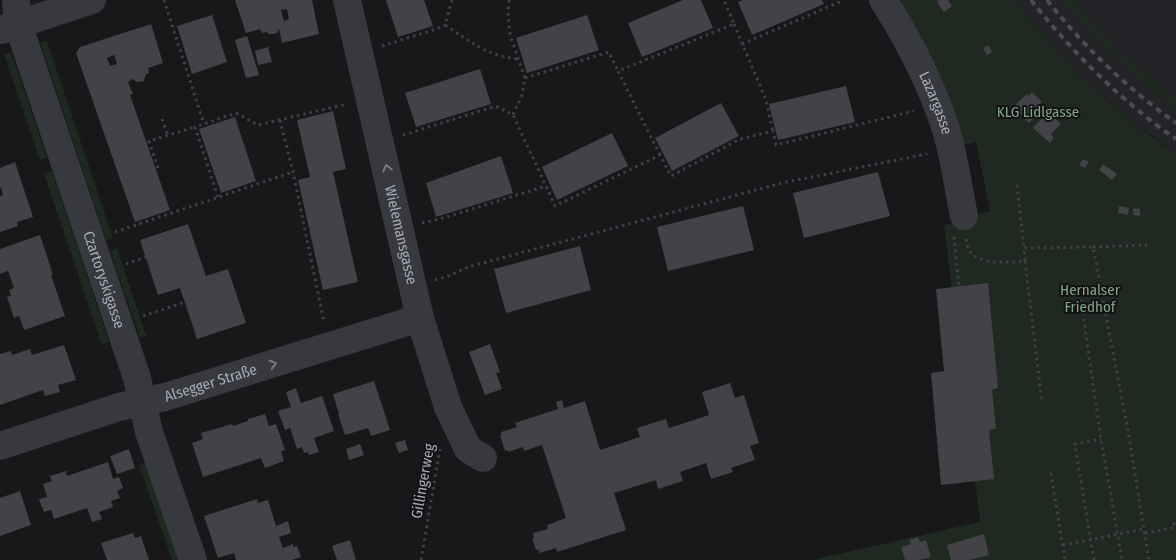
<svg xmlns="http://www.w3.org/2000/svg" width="1176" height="560" font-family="'Fira Sans Condensed',sans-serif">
<rect width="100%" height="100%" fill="#18181a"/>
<path fill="#242327" d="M1016,0H1060L1084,27L1131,73L1176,110V154L1124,114L1090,84L1046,38Z
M1073,0H1176V98L1122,53Z"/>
<path fill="#1f2821" d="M898,0H1016C1048,41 1083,81 1124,114C1140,128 1158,141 1176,154V560H812L980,522L944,225L968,222L977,214L990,211L976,142L963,145Z
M1060,0H1073L1122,53L1176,98V110C1134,78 1094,41 1060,0Z
M47,41L113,238L106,240L40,43Z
M11,52L47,158L40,160L4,54Z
M52,171L109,342L102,345L44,174Z
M117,248L146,336L140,338L110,251Z
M146,463L179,560H172L139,465Z"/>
<path fill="#424247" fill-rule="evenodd" d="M235,0H312L319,34L282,43L279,29L277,33L273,34H269L267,32L262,33L260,29L246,33ZM287,9L289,19L284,21L281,10Z
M386,0H424L433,26L398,37Z
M683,0H701L713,28L642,57L628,23Z
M743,0H822L824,4L752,35L738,2Z
M939,0H948L952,6L944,12L937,2Z
M212,15L227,62L192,74L177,26Z
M587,15L599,50L527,73L516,38Z
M151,24L163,63L148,68L149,73L146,74L144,81L137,82L133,79L128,82L133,94L130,95L131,98L170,210L135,222L76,53L80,47ZM114,55L117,64L110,66L107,58Z
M247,36L259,75L246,78L235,40Z
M988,45L992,52L987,55L983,48Z
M268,47L272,62L258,65L255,51Z
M480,69L491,104L416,127L405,93Z
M846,86L855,122L778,140L769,104Z
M1032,92L1042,102L1034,110L1038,114L1029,123L1013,107L1027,94L1028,96Z
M721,103L739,136L672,171L655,138Z
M333,111L346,169L333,172L358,282L323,290L298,180L310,177L297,120Z
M1048,112L1061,124L1051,134L1054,138L1050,143L1033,128Z
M235,117L256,181L221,193L199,129Z
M612,133L628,166L557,200L542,167Z
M501,156L513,193L436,217L426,183Z
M1083,159L1089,162L1085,168L1079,165Z
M15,162L33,217L17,222L18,226L0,232V196L3,195L1,187L0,188V168Z
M1103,164L1117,174L1112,180L1099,170Z
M878,172L890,216L804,238L793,193Z
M743,206L754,250L668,271L657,227Z
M1119,206L1129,208L1128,215L1118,213Z
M1133,208L1140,209V216L1133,215Z
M188,224L206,276L228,269L246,323L197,339L180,288L158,295L140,240Z
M40,235L53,275H51L65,316L24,330L19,316L14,318L7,297L11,296L9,290L14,288L8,271L0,274V249Z
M580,246L591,290L506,313L494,269Z
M988,283L998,388L992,390L996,429L989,430L994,479L941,485L931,373L944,371L936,289Z
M490,344L500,372L496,373L502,389L485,395L469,352Z
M64,345L76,380L58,385L60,392L45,396L43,390L0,405V354L11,351L12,355L30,349L32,355Z
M374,381L390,430L371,436L368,428L345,435L338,414H339L333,394Z
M730,383L735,398L744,395L759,443L750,446L755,460L731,468L733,472L711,479L706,463L680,472L683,481L658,489L656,480L614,493L626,530L557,552L556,548L540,553L538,549L536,550L532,538H534L533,533L548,529L547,525L566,518L542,445L524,451L523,447L508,452V450L505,451L500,435H502L501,432L517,427L515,423L558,409L556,402L562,400L564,408L585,401L600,450L640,437L637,428L666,419L669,428L709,415L702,392Z
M296,388L301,403L322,396L334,431L314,438L319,452L309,455L308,452L304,453L302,447L297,449L290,428L285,430L278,411L291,407L286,392Z
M265,414L269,426L276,424L285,450L281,451L284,461L265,468L261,458L203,477L192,443L203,439L201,433L232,424L233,426L248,421V419Z
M405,440L408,450L399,453L395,443Z
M360,444L364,455L349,460L346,449Z
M129,449L135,468L117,474L110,456Z
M108,462L113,479L119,477L123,488L117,491L120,498L111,501L113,507L99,512L102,519L92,522L87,508L54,519L51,510L44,512L39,499L47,497L43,484L52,481L50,476L66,471L67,476Z
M20,491L31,525L0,536V498Z
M257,499L258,503L268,500L276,526L288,521L291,533L279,537L283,548L293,544V547L297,546L301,557L292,560H236L234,553L218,558L204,516Z
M133,533L135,538L141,536L149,560H107L101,543Z
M984,534L989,555L969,560H951L947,545Z
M918,537L920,542L926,540L931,557L919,560H905L901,547L911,544L909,540Z
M350,540L356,560H337L332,546Z"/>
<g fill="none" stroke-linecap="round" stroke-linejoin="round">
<path stroke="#3e4046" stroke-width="3" stroke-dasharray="2.5 4" stroke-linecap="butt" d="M164,0L204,124
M452,0L445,25C470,41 486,56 518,59
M509,0L508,16L510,35L525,78L522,95L513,115
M734,24L766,100L773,131
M742,44L844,0
M382,46L433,30L445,25
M525,78L609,52L618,71
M162,119L168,135
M280,120L293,172L324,322
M403,135L493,107H498L513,115L546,186
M660,155L618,71L734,24L724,0
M158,168L149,141L195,127
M1017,185L1024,248
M218,197L195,127L236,113L258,125L347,104
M422,223L440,219L546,186L555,206L660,155L671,176L740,139L773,131L776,145L914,111
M115,232L293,172
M954,237L959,286
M966,239C967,243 967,247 969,250C978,266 1011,262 1025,261L1024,248L1093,247L1128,431L1149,560
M1093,247L1147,245
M1025,261L1042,403
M126,264L146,257
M435,280L448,276L468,267L782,183L927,154
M1080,293L1101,439L1122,560
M143,316L185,302
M1051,473L1065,560
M1173,524L1176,523
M1145,533L1173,528
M1063,545L1144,529
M421,560L440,449
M1094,560L1075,444L1101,439"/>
<g stroke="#38393f" stroke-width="28">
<path id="s1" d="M16,0L18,24L137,378L149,432L193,560"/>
<path id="s2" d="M347,0L420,318L448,407L468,449L483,458"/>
<path id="s3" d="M883,0C908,39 930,82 945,126C954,155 958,186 964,216"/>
<path d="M1,30L92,0"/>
<path id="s4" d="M0,446L119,407L165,397L420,318"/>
</g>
<path stroke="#4b4c54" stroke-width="4" stroke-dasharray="6 5" stroke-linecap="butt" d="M1031,0C1072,52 1121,101 1176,139
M1047,0C1084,47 1128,89 1176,123"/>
</g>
<defs><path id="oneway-chevron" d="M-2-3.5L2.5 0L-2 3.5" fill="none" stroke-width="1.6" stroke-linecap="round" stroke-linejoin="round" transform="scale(1.25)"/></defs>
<g stroke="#767983">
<use href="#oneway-chevron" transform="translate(387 168) rotate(-103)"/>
<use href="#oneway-chevron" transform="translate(273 364) rotate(-17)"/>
</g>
<g text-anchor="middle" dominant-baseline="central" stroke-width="4" stroke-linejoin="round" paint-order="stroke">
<g font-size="15" fill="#a9adba" stroke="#131215">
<text stroke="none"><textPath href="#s3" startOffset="116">Lazargasse</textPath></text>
<text stroke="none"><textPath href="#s2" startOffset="241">Wielemansgasse</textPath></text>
<text stroke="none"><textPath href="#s1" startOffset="294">Czartoryskigasse</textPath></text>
<text stroke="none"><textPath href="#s4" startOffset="220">Alsegger Straße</textPath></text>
<text transform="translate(423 481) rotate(-80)">Gillingerweg</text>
</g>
<g font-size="15" fill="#80a587" stroke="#131215">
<text x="1038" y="112">KLG Lidlgasse</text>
<text x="1090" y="290">Hernalser<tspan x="1090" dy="17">Friedhof</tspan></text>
</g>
</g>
</svg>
